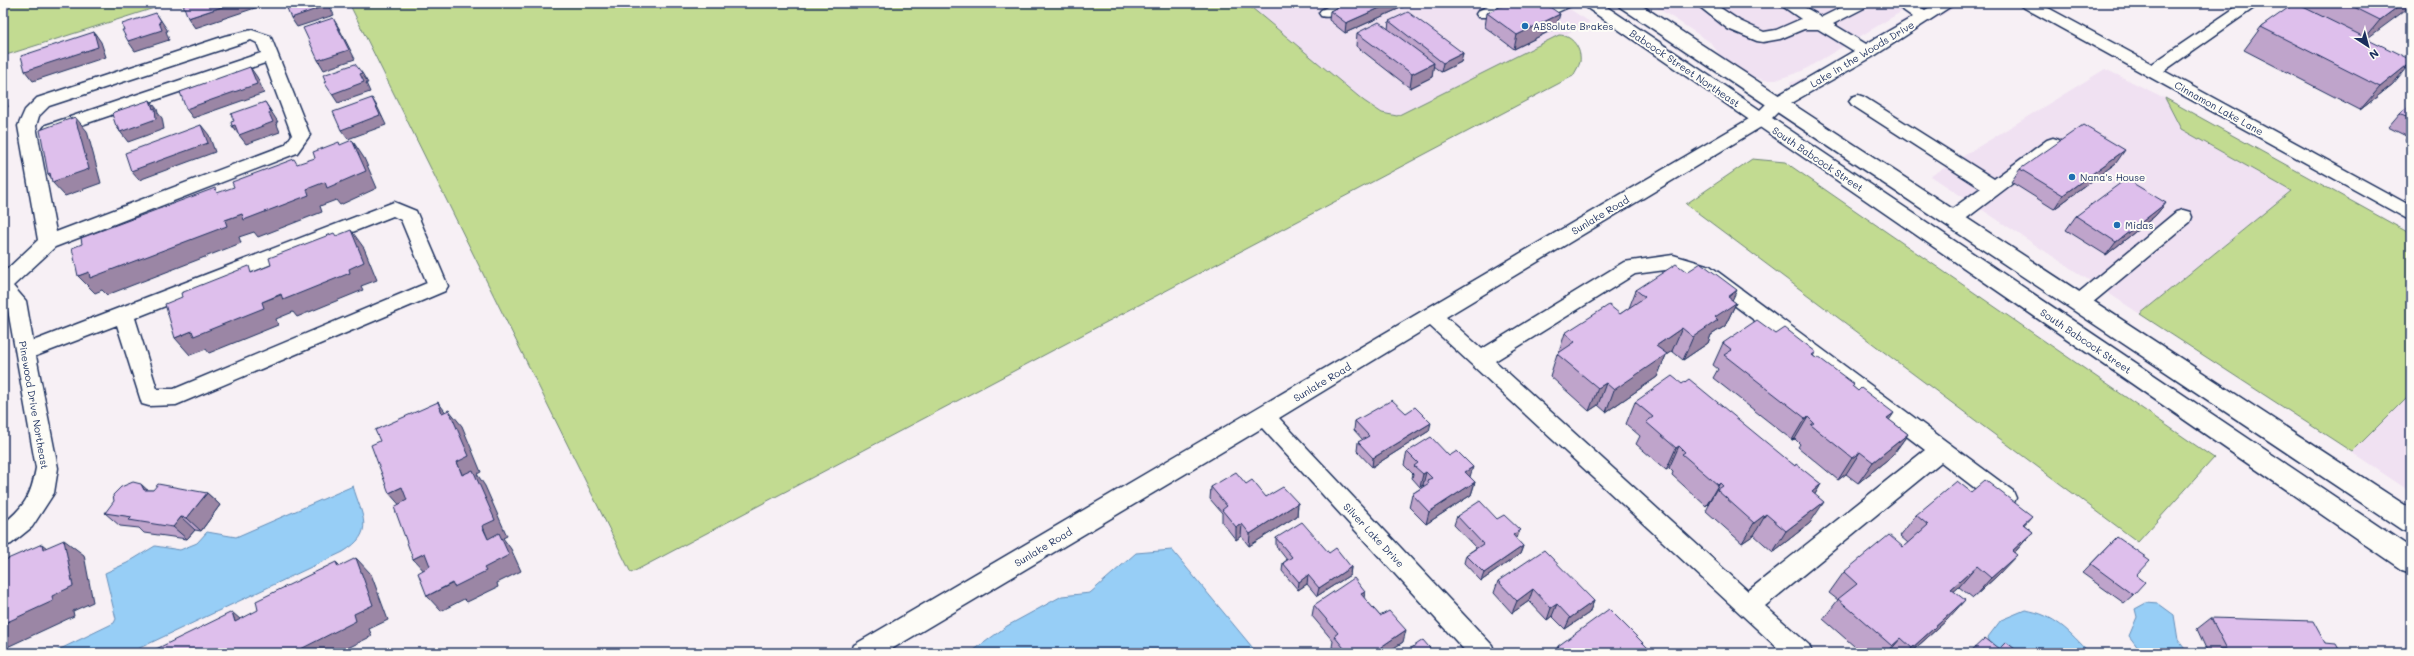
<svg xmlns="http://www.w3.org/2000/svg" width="2414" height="656" font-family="Mali,sans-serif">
<rect width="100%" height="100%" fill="#f7f0f5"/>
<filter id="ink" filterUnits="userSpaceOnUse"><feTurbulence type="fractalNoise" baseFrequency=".025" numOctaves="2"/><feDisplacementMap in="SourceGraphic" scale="8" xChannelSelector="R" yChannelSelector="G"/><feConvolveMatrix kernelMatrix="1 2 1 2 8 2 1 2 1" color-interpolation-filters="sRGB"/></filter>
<g filter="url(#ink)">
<path fill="#f0e1f2" d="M1246,3H1560L1590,22L1566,35H1559L1397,116L1382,113L1364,101Z
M1650,3H1916L1802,71L1776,80H1763L1737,71L1726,63L1710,42Z
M1962,3L1808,95L1789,83L1809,76L1842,57L1929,4Z
M2105,69L2165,98L2181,129L2291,191L2140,314L1931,176Z
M2411,393V492L2351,452Z"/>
<path fill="#c2db91" stroke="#6e8578" d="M3,3H170L3,56Z
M349,3H1246L1364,101L1382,113L1397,116L1559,35C1572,35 1582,49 1580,62C1579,66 1575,72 1573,76L631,573Z
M2165,98L2411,234V393L2352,452L2140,314L2291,191L2181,129Z
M1752,159L1785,162L2214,458L2138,542L1686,204Z"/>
<path fill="#97cef6" stroke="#658eb9" d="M353,486C362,517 376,532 343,552L129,653H52L114,623L116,619L105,573L127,563L155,546L180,550L197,543L207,532L236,537Z
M1172,550L1257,653H970L1007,626L1062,596L1090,593L1136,553Z
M2146,603L2159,604L2174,615L2178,640L2188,653H2142L2129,636L2137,617L2135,609Z
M2025,610C2056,615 2069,632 2090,653H1996L1992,650L1988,637L2001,620Z"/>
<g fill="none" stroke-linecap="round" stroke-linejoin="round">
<defs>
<path id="minor" d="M1335,3H1356C1350,12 1331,19 1321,16L1319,13L1321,10Z
M1494,3H1515L1513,6L1490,17H1478L1476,14L1478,11Z
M1531,3H1573L1571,6L1551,15L1533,6Z
M1695,3H1713L1740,21L1764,32L1776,30L1801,19L1778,3H1797L1822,17L1850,3H1870L1868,6L1833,24L1866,44L1913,17L1893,3H1913L1925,10L1937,3H1956L1874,56L1782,108L1766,124L1446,317L1482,349L1624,262L1673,255L1710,266L2013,491L2016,498L2013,505L2005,507L1997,505L1941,462L1765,606L1809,645L1812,653H1783L1430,326L1279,418L1492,645L1495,653H1467L1262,428L885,653H851L854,645L1754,116L1770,100L1854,51L1818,29H1804L1780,39L1763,42L1757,41L1728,29ZM1673,269L1696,276L1925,450L1748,591L1495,361L1635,274Z
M2019,3H2039L2152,64L2242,3H2261L2164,71L2411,206V221L2021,6Z
M252,30L270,36L272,40L310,135L297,153L55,247L13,286L26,301L33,341L394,202L416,211L448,286L445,291L176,405L149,406L142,404L117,325L36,356L58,468L54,493L32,527L11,544L3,547V524C25,506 31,496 36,468L7,304L3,300V273L38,240L18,126L25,110L37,98L225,36ZM251,40L257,43L261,53L46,125L43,129L46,133L52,135L58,133L265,63L292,135L285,145L56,232L36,126L39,116L49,106ZM393,216L401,220L427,283L174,389H157L135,318Z
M1858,95L1864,97L1994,179L2047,140L2053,138L2059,140L2062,144L2059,148L1959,224L1952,226L1945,224L1943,219L1945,214L1981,188L1852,105L1849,101L1852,97Z
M2183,210L2190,212L2192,217L2190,222L2086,308L2079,310L2072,308L2069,303L2072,298L2176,212Z"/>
<path id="major" d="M1580,3H1601L2411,548V573L2402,570Z
M1617,3H1638L2411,509V533L2402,530L1620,7Z"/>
</defs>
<use href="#minor" stroke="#1b2f5e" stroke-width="3"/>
<use href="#major" stroke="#1b2f5e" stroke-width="3"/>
<use href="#minor" fill="#fdfcf7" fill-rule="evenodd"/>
<use href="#major" fill="#fdfcf7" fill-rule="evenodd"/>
</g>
<path fill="#bfa4cb" stroke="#1b2f5e" d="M1347,3H1408L1407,5L1345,33L1329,20L1330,11Z
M2302,3H2411L2367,38L2393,84L2360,110L2244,50L2261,27L2300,6Z
M1487,13L1556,28L1514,49L1485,27Z
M1389,21L1463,53L1461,62L1441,72L1433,66L1432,77L1410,88L1356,46L1357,33L1388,29Z
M2411,104V142L2405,140L2408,137L2388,127L2400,113Z
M2116,163L2054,209L2011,182L2020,169Z
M2166,203L2155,216L2106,255L2066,230L2076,216Z
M1687,272L1736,303L1725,326L1711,335L1708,343L1683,360L1672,351L1666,355L1657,377L1606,412L1598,405L1589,411L1550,376L1557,354L1559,352L1565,333L1620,314L1629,308L1636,290Z
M1776,334L1816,352L1813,356L1854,384L1852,386L1889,420L1908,434L1892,456L1858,483L1846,474L1838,480L1798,447L1800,444L1795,439L1792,440L1713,378L1718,369L1713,365L1723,343Z
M1682,384L1795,466L1821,484L1815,494L1810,523L1773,552L1754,535L1742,543L1706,511L1709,505L1708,504L1706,506L1672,475L1673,472L1669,468L1666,470L1636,444L1640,436L1626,424L1635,402Z
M1406,413L1429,431L1372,467L1357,451L1358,442L1363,440L1354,430L1355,421Z
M1407,452L1470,477L1475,482L1471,495L1426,524L1409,507L1412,494L1424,486L1423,485L1420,487L1412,478L1413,474L1404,465Z
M1246,484L1266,497L1298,503L1297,516L1249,546L1241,536L1236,540L1222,522V513L1210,499L1211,487Z
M148,490L207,493L220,505L201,531L195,530L187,539L144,533L139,528L120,526L105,513Z
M1971,492L2024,525L2033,532L2014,553L1998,575L1973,598L1959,587L1954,591L1947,620L1910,653H1862L1823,619L1838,600L1829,593L1844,572L1903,547L1908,543L1900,536L1916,515Z
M1457,516L1520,530L1516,539L1523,546L1520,554L1481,581L1464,563L1466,555L1476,548L1454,525Z
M2117,537L2136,575L2133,595L2124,603L2082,573Z
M1276,538L1329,553L1351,567L1350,575L1317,596L1307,584L1298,590L1282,571L1283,563L1287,560L1276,546Z
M1498,581L1594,601L1589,613L1565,629L1552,616L1547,620L1529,601L1512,613L1494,593Z
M1364,598L1403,642L1386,653H1337L1332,647L1333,641L1312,616L1314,605Z
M2211,618L2325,643L2341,653H2208L2197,629Z
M1558,646L1653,653H1555Z"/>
<path fill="#9b86a5" stroke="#1b2f5e" d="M234,3H260L261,6L195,28L188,18Z
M327,3H328L334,15L297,27L291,18Z
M1391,3H1408L1407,5L1345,33L1346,23Z
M2403,3H2411V6L2361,43L2380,20Z
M156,13L168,31H166L169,40L135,51L128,41Z
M1560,14L1556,28L1514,49L1517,35Z
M333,18L339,28L355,59L324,70L318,60Z
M94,32L101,42L106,57L33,81L25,71Z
M1463,53L1461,62L1441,72L1443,63Z
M2411,62L2393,84L2360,110L2380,87Z
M1434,63L1432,77L1410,88L1412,74Z
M250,67L257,77L264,93L193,118L186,109Z
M362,73L368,83H366L370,92L338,103L332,94L360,74Z
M3,85L8,107L3,108Z
M372,98L378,108L386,125L348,139L341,130Z
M150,100L157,109L158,113L162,118L164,129L128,142L116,126L153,109Z
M265,102L278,122H276L280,132L246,144L232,126Z
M75,117L87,131L101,183L65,196L52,182H55L48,174Z
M3,125L6,141L3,142Z
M201,125L209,135L215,152L139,180L131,171Z
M352,140L364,158L377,188L340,205L336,200L320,206L322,212L258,237L254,232L239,237L241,243L107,295L102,290L95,293L78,276L307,189Z
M2125,150L2116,163L2054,209L2063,195Z
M2166,203L2155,216L2106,255L2116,242Z
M3,227L5,236L3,237Z
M351,230L364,248L377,280L361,286L363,290L297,317L293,312L276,319L278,325L209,353L206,349L190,355L175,338L262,302L349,269Z
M1737,290L1729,307L1736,303L1725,326L1711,335L1708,343L1683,360L1693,337L1715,317L1728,297Z
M1682,328L1672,351L1666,355L1657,377L1606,412L1614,390L1656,346Z
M1606,383L1598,405L1589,411L1598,388Z
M438,402L450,418L442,413Z
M449,410L462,426L481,472L477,474L485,486L507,536L503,538L511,549L521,571L497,583L498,587L467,602L464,599L441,611L427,596L484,568L488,539L457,462Z
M1894,413L1879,435L1887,418Z
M1808,417L1795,439L1792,440L1805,418Z
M1431,423L1429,431L1372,467L1373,458Z
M1908,434L1892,456L1858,483L1873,462Z
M1679,446L1669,468L1666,470L1676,448Z
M1860,452L1846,474L1838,480L1852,458Z
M1473,467L1469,480L1465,472Z
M1426,472L1423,485L1420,487L1423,474Z
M1475,482L1471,495L1426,524L1429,512Z
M1720,483L1708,504L1706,506L1718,485Z
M141,484L155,497L144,490Z
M1821,484L1808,506L1812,492Z
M402,487L416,503L403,509L389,493Z
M207,493L220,505L201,531L187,518Z
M1824,502L1810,523L1773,552L1786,531Z
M1298,503L1297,516L1249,546L1250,534Z
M1766,514L1754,535L1742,543L1754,523Z
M2032,516L2013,537L2023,524Z
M181,517L195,530L187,539L173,527Z
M1242,524L1241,536L1236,540V527Z
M1520,530L1517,538L1510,543L1513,535Z
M2033,532L2014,553L2012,551Z
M64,540L84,555L93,602L73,611L74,616L3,649V624L52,596Z
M42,544L62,560L43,549Z
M1523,546L1520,554L1481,581L1484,573Z
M425,553L439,568L427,574L413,559Z
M2017,555L1998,575L1973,598L1991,578Z
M356,558L371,574L388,620L369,629L372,636L338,653H293L354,614Z
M336,562L351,577L338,567Z
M1977,566L1959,587L1934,609L1951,589Z
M1351,567L1350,575L1317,596L1319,588Z
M1308,575L1307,584L1298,590L1299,582Z
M1533,589L1529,601L1512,613L1517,601Z
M1365,592L1363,604L1361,594Z
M1965,600L1947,620L1910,653H1907L1912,648Z
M1594,601L1589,613L1565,629L1570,618Z
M1557,604L1552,616L1547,620L1551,608Z
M232,612L249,627L235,622Z
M1406,630L1403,642L1386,653H1372Z
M1901,638L1888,653H1886L1892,646Z"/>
<path fill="#debfec" stroke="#1b2f5e" d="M186,3H234L188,18L183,4Z
M285,3H327L328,5L291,18Z
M1347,3H1391L1346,23L1330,11Z
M1508,3H1544L1560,14L1517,35L1487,13Z
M2295,3L2411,60V62L2380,87L2261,27Z
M2346,3H2403L2380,20Z
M1408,12L1463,53L1443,63L1389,21Z
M156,13L161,21L159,22L162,30L128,41L122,30H124L122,24Z
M333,18L349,50L318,60L303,28Z
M1379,22L1434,63L1412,74L1357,33Z
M94,32L98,47L25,71L21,56Z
M355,64L362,73L360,74L364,82L332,94L324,82H326L323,75Z
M250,67L257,84L186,109L180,92Z
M372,98L380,115L341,130L333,112Z
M150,100L153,109L155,108L156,119L120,132L118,125L116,126L112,114L114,112Z
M265,102L271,112L269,113L273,122L239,135L235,125L232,126L231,122L234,121L231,114Z
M2411,104V119L2400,113Z
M75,117L89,169L52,182L50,173L48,174L40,130Z
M201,125L208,143L131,171L125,153Z
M2083,125L2125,150L2063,195L2020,169Z
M352,140L366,171L327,188L325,182L307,189L309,195L244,220L242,214L225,220L227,226L90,278L89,272L78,276L72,248L82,244L81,238L215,188L217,193L234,187L232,182L294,159L297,164L315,158L313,152L339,142L340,145Z
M2126,179L2166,203L2116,242L2076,216Z
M351,230L364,262L349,269L350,273L283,300L281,294L262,302L264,308L194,336L192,331L175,338L165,304L182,297L181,293L249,266L251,273L271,265L269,258L334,233L336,236Z
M1701,263L1737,290L1728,297L1736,303L1715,317L1718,320L1693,337L1682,328L1656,346L1667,354L1614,390L1606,383L1598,388L1557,354L1575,342L1565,333L1609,305L1620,314L1645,297L1636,290L1676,264L1687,272Z
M1757,320L1776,334L1785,328L1816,352L1812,355L1817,359L1818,357L1854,384L1852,386L1858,391L1861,388L1894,413L1887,418L1908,434L1873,462L1860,452L1852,458L1811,425L1814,423L1808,417L1805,418L1724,355L1732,350L1723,343Z
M1672,376L1682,384L1689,379L1795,466L1796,464L1821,484L1812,492L1824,502L1786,531L1766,514L1754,523L1717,490L1723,486L1720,483L1718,485L1682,454L1685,452L1679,446L1676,448L1646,422L1653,417L1635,402Z
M1392,400L1406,413L1415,407L1431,423L1373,458L1358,442L1369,436L1355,421Z
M438,402L442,413L449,410L469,456L457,462L462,475L473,470L495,520L482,526L488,539L499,533L509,555L484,568L486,571L454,587L452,583L427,596L418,573L430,566L425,553L413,559L394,507L407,500L402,487L389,493L371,445L380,441L375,430Z
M1431,437L1449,456L1457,451L1473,467L1465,472L1475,482L1429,512L1412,494L1429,483L1427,480L1432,478L1426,472L1423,474L1414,466L1418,463L1407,452Z
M1236,472L1246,484L1252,480L1266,497L1283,487L1298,503L1250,534L1242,524L1236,527L1222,510L1227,506L1211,487Z
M1985,480L2032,516L2023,524L2033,532L2012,551L2017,555L1991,578L1977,566L1951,589L1965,600L1912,648L1901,638L1892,646L1838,599L1857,584L1844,572L1889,535L1903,547L1928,525L1916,515L1957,481L1971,492Z
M133,482L141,484L144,490H153L158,484L207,493L187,518L181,517L173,527L129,520L132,517L105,513L114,501L113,495L121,487Z
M1480,501L1497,519L1504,515L1520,530L1513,535L1523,546L1484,573L1466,555L1483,544L1457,516Z
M1302,522L1329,553L1336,548L1351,567L1319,588L1308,575L1299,582L1283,563L1292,557L1276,538Z
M2117,537L2150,560L2136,575L2145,582L2133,595L2091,564Z
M64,540L73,586L52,596L53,601L3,624V561L42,544L43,549Z
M1544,550L1594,601L1570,618L1557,604L1551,608L1533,589L1517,601L1498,581Z
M356,558L373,605L354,614L356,621L293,653H148L232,612L235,622L258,610L256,601L336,562L338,567Z
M1354,578L1365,592L1361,594L1380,616L1389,611L1406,630L1372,653H1348L1334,636L1338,633L1314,605Z
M1609,609L1653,653H1565L1558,646Z
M2211,618L2313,621L2325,643L2336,644L2341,653H2222L2220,649H2227Z
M1985,638L1999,649L2006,642L2020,653H1969Z
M1423,640L1434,653H1404Z"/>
</g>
<g fill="#1f6fb2" stroke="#fdfcf7" stroke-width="1.5">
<circle cx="1525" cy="26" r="4"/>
<circle cx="2072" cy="177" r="4"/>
<circle cx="2117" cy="225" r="4"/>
</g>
<g text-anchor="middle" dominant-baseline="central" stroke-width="4" stroke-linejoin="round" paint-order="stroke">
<g font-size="10" fill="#1b2f5e" stroke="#fdfcf7" text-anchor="start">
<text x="1533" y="26">ABSolute Brakes</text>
<text x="2080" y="177">Nana's House</text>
<text x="2125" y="225">Midas</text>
</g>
<g font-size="10" fill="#1b2f5e" stroke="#fdfcf7">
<text transform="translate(1862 54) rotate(-31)">Lake in the Woods Drive</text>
<text transform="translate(1685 68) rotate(34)">Babcock Street Northeast</text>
<text transform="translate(2219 108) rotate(29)">Cinnamon Lake Lane</text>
<text transform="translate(1818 159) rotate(34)">South Babcock Street</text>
<text transform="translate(1600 215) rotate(-31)">Sunlake Road</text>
<text transform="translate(2086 341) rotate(34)">South Babcock Street</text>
<text transform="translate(1322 382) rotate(-31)">Sunlake Road</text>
<text transform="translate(34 405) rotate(80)">Pinewood Drive Northeast</text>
<text transform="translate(1374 535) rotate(47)">Silver Lake Drive</text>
<text transform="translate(1043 547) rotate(-31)">Sunlake Road</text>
</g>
</g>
<rect width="2414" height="656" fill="none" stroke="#fdfcf7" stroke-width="16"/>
<rect x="8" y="8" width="2398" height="640" fill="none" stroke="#1b2f5e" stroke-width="1.5" filter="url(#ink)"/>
<g transform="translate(2368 46) rotate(144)" stroke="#fdfcf7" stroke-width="3" paint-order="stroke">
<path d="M0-3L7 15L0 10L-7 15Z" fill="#1b2f5e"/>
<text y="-6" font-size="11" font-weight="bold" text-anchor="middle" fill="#1b2f5e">N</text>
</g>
</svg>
